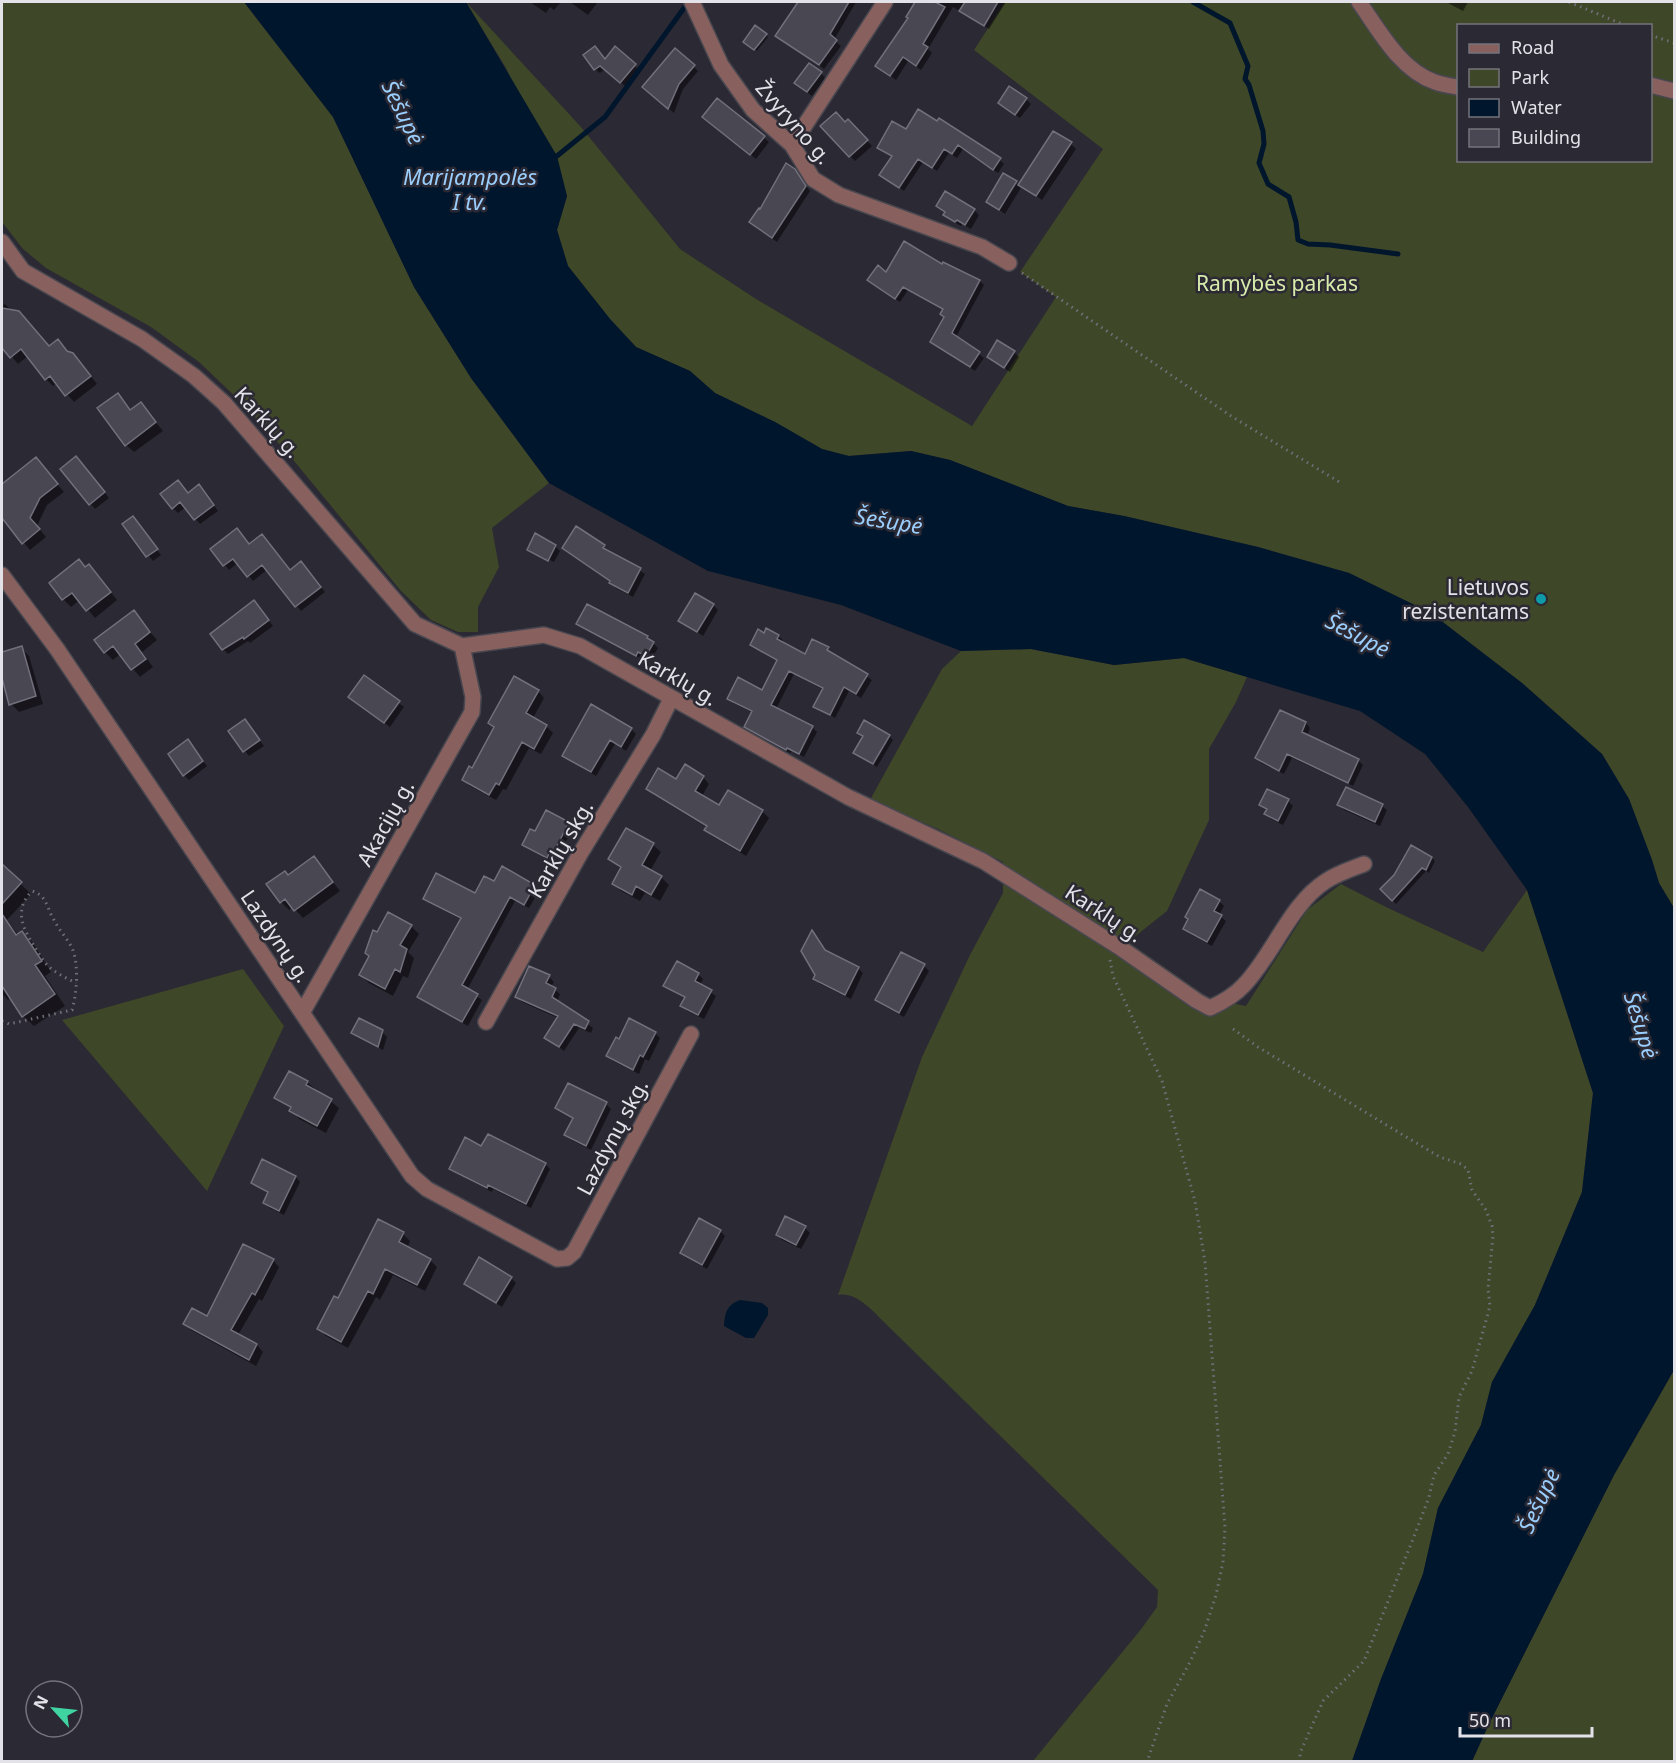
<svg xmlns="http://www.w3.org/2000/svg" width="1676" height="1763" font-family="'Noto Sans',sans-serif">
<rect width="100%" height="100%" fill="#2b2933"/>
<path fill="#3e4728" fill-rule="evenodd" d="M2,2H244L333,117L414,287L471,378L549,483L492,528L499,567L478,607V632H458L431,620L401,591L290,456L242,403L199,362L151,327L46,268L23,249L2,222Z
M466,2L581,127L680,249L756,299L972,426L1056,297L1020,272L1103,149L974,50L1005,2H1674V908L1659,883L1652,860L1629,799L1602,754L1522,683L1431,613L1349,573L1258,547L1124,516L1068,506L950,460L911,451L848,456L822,449L775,422L715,393L690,371L636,347L610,319L568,266L557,230L567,196L506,68ZM1458,26H1650V160H1458Z
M1031,649L1114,665L1184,658L1247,677L1236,702L1209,749V820L1167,911L1128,942L1210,999L1246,1006L1307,910L1341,884L1388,908L1483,952L1527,890L1593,1093L1582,1192L1535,1305L1492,1382L1481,1425L1438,1508L1423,1574L1381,1679L1352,1761H1033L1142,1628L1157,1607L1158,1590L890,1328C876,1315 858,1291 838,1295L922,1057L970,955L1003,893V862L938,829L870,800L942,669L961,651Z
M243,969L284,1026L207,1191L62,1020Z
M1674,1370V1761L1472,1762L1488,1726L1614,1475Z"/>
<path fill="#00162c" d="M244,2H466L557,156L567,196L557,230L568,266L610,319L636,347L690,371L715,393L775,422L822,449L849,456L911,451L950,460L1068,506L1124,516L1258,547L1349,573L1431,613L1522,683L1602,754L1629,799L1652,860L1659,883L1674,908V1370L1614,1475L1488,1726L1472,1761H1352L1381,1679L1423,1574L1438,1508L1481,1425L1492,1382L1535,1305L1582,1192L1593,1093L1527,890L1468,807L1425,754L1360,711L1184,658L1114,665L1031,649L961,651L841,605L708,571L549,483L471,378L414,287L333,117Z
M740,1300L762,1303L768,1308V1315L754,1338H746L724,1326C725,1312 727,1305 740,1300Z"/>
<path fill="#0007" d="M530,2H561L554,10L550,7L546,13Z
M570,2H596L597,3L588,15Z
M802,2H856L834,40L841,46L824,69L777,36L791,24Z
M917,2H1006L989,29L953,7L928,49L932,53L921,70L908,61L896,80L877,66L909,18L908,17Z
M1446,2H1468L1463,11Z
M766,35L768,37L757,51L747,43Z
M605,60L634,66L639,70L625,86L605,69L600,73L595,69Z
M694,67L698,71L683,89L674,113L649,92Z
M821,73L825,78L812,96L801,88Z
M1026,99L1031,104L1020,118L1005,108Z
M919,112L1000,160L1004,164L998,173L963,149L957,158L949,153L937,171L923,162L904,191L886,179L893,157L879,147L907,131Z
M848,121L872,146L855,161L822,126L845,124Z
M709,122L764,138L769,142L756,159Z
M1071,144L1076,149L1042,200L1022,186L1005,214L987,201L1004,175L1019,186Z
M794,170L810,191L777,242L756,227L760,211Z
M938,206L974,210L979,215L971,229L962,224L961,226L950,220L945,215L946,213Z
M944,264L980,281L984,285L956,337L984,358L975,371L937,346L945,318L944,310L908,290L900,302L874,284L943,267Z
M5,304L50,348L69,353L80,362L97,384L74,402L57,383L53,386L46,379L28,356L18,364L2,345V306Z
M1014,352L1019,357L1010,372L989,357Z
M117,395L132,411L141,404L163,431L134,452L126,445Z
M36,459L64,492L47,505L37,526L46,537L30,550L2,516V490L3,488L2,486Z
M81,463L109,498L95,509L62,469Z
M204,491L218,511L200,524L186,507L178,513L173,508L189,494Z
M137,523L161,555L153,561L124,525Z
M250,545L290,572L306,568L325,592L301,611L268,569L253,581L238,563L229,570L212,549Z
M555,546L560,551L554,562L532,551V553L528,549Z
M604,547L645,574L633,597L616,588L611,582L564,548Z
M86,568L96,573L117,600L95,618L80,600L71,607L63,599Z
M713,605L718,610L703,636L680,621Z
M259,607L273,626L250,643L248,641L228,654L223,649Z
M133,612L157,640L142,652L153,667L140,677L120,654L113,660L105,652Z
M578,623L647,637L658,648L651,660L644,656L642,659L583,628Z
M765,635L778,636L783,640L781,643L805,656L828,649L832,654L872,680L861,698L849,691L835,718L815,706L824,690L794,674L776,709L812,727L817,732L804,757L792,751L790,753L750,731L746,727L753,713L733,703L729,698L763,692L778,662L751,645Z
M21,648L29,656L43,704L19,712L11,704L2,672L4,670L2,654Z
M364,677L404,707L390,727L355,702Z
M538,691L544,698L533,718L546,726L553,733L541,754L529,748L506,790L503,789L496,800L470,786L463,779L473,770L495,728L490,723Z
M1281,712L1306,723L1310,728L1307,736L1358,760L1363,765L1353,786L1292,758L1284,774L1261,763L1257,758Z
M245,721L264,746L249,756L230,731Z
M631,729L636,734L626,751L615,744L596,776L569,760L564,755Z
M858,733L889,736L893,740L877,767L855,753L864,737Z
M188,741L207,766L189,780L184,775Z
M703,777L709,784L702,796L719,807L728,792L762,811L769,818L746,856L712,836L706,830L708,828L654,795L648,789L676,781Z
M1288,801L1293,806L1283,825L1271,819L1266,814L1267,810L1261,805Z
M1339,805L1382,806L1387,810L1380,826L1344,810Z
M568,823L573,828L559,855L556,854L552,862L528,849L523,844Z
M653,845L661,852L650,871L661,877L669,885L660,901L645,893L640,901L621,891L614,883L621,869L610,859Z
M314,858L340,891L303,918L293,907L289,910L281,902L288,877Z
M1432,858L1435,861L1429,873L1426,871L1396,904L1382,889L1395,876Z
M2,866L31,894L7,920L18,935L22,933L33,943L51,972L45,976L65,1006L34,1026L23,1016L11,998L8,1000L2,994Z
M494,883L534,886L539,891L529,908L515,901L467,990L482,1000L468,1026L427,1003L421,998L462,920L430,903L425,898L475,896Z
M1219,901L1224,906L1219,915L1226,921L1212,946L1190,934L1185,929Z
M411,926L419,934L408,952L414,958L408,978L403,976L393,996L369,983L361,975L370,957L378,934Z
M812,932L827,953L858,968L863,973L851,999L820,984L815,979L817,975Z
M924,966L929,971L904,1017L882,1005L877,1000Z
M698,974L703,979L700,985L716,996L704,1019L687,1011L682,1006L686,999L665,985Z
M549,977L554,982L551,987L560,994L557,1002L593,1028L591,1033L579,1028L564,1051L546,1037L558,1018L522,1002L517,997Z
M353,1032H382L387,1037L383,1050L358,1037Z
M655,1033L660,1038L649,1061L645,1059L639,1074L613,1061L608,1056L620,1041Z
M307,1082L339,1108L326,1133L299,1119L292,1109L276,1097Z
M572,1086L606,1104L611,1109L591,1150L571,1140L566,1135L574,1119L557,1108Z
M482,1148L545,1164L550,1169L531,1208L493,1189L492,1192L456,1173L451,1168Z
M296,1177L300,1182L284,1215L270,1208L265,1203L269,1194L253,1183Z
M805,1228L810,1233L801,1249L782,1240L777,1235Z
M720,1231L725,1236L707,1269L687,1258L682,1253Z
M403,1234L410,1241L407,1248L430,1260L437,1267L425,1291L393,1275L380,1300L376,1297L348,1348L326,1336L319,1329L338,1300Z
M273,1260L279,1267L262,1301L259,1299L238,1335L257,1345L263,1352L256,1366L191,1330L185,1323L208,1318Z
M511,1278L516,1283L502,1307L466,1284Z"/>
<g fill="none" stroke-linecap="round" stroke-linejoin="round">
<path stroke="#00162c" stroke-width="5" d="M1193,2L1230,23L1248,66L1245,79L1249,85L1263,131L1264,144L1259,163L1268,184L1289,197L1296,222L1298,240L1308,244L1330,245L1398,254
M557,156L605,117L684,8"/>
</g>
<path fill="#484752" stroke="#72707c" stroke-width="1.5" d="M798,2H849L830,34L837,40L819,65L775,36Z
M915,2H935L945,7L923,44L928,47L916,66L903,57L890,76L875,66L908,18L906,17Z
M965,2H998L984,26L959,11Z
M755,25L767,34L754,50L743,42Z
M595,46L605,59L615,46L636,64L620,83L600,66L594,70L583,55Z
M675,48L695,65L679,84L668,109L642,87Z
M809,63L822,72L807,92L794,83Z
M1009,86L1027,98L1015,115L998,103Z
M717,98L765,136L750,155L702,117Z
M918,109L937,121L939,118L1001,158L993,170L958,145L952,154L944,149L932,168L918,159L899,188L879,175L892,156L877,148L892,121L906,129Z
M836,112L845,122L848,119L868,140L849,157L820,126Z
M1053,131L1072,142L1036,196L1018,185Z
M786,163L795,169L806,186L772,238L749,222L759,208L760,209Z
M1003,173L1017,181L999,210L986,202Z
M945,191L975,209L965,225L957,220L955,222L943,215L945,212L936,206Z
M904,241L942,264L943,262L980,280L952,333L980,352L970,367L930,342L944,317L940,314L943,309L903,287L895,299L867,280L878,265L886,272Z
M2,308L19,311L49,346L58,339L67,351L73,353L91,376L65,396L50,376L45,380L21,349L10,358L2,348Z
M997,340L1015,351L1004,368L987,357Z
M118,393L130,410L141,402L156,422L125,446L97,408Z
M76,456L105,492L89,505L60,469Z
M36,457L58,484L40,498L30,518L40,529L22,544L2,518V484Z
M178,480L188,493L199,484L214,505L194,520L180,502L172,509L160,494Z
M133,516L158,549L146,557L122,524Z
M576,526L605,545L603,548L641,568L628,593L609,583L610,581L562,548Z
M237,528L249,544L262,534L290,570L301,561L321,587L295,607L262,565L247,577L233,559L223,566L210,549Z
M535,533L556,545L548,561L527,550Z
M79,559L85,567L89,564L111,592L86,611L72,593L62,600L49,583Z
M695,593L714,604L697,632L678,621Z
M254,600L269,620L244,639L243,637L222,650L210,634Z
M587,604L648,636L647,638L654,642L646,656L638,652L636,656L576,624Z
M134,610L150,632L135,644L146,659L131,670L113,646L104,653L94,640Z
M766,628L779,635L777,639L805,654L812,639L829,647L827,650L868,674L856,694L844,687L830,715L813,707L823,688L789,671L771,705L813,726L799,754L787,748L786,750L744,727L752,711L727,699L738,677L762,690L777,660L750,645L758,629L764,633Z
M22,646L36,696L9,705L2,678V652Z
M364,675L400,701L384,723L348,697Z
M514,676L539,690L526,713L547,725L534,749L522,742L499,785L496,783L489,795L462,780L469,766L472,768L494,727L488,723Z
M591,704L632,728L621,747L610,740L591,772L562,756Z
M1280,710L1306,722L1302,732L1359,759L1348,783L1287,754L1279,771L1255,758Z
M245,719L260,740L243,752L228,731Z
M864,720L890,735L873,764L853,753L863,736L857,733Z
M188,739L203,761L183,776L168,754Z
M685,764L704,776L695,791L719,805L728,790L763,810L740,851L704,830L707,826L646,789L658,768L676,779Z
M1346,787L1383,804L1375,822L1337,805Z
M1267,789L1289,799L1278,821L1264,814L1267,809L1259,805Z
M546,810L569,822L554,852L551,850L547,858L522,845L530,829L535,831Z
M626,828L654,843L642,865L662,876L651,895L636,886L632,895L612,884L621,867L608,859Z
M1411,845L1432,857L1426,870L1422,868L1392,901L1380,889L1394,875Z
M314,856L333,882L294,911L285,899L280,903L266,884L285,871L288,875Z
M2,864L22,882L2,904Z
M502,866L535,885L524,905L510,897L462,985L478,994L462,1022L417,997L461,918L423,899L436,873L475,893L484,876L494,881Z
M1200,889L1220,900L1214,911L1222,915L1207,942L1183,929L1188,919L1185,917Z
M388,912L412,925L400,945L407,949L400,972L395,969L385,989L359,975L369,956L365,953L373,930L377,932Z
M2,914L16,935L22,931L42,961L35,965L55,994L22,1017L2,986Z
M812,930L825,950L859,967L845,995L813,979L815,975L801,951Z
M901,952L925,964L899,1013L875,1000Z
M677,961L699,973L695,981L712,990L698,1015L680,1006L685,997L663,986Z
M529,966L550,975L546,983L556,988L552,997L589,1021L585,1029L574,1024L559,1047L544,1038L558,1016L515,997Z
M359,1018L383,1030L378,1047L351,1033Z
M629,1018L656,1032L643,1057L640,1055L633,1070L606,1056L616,1037L619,1039Z
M289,1071L308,1081L306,1085L332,1099L317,1126L289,1111L291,1107L274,1098Z
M568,1083L607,1102L586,1146L564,1135L573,1118L555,1108Z
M488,1134L546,1163L526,1204L488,1185L487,1188L449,1169L465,1137L481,1146Z
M262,1159L296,1176L279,1211L263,1203L268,1192L251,1183Z
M785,1216L806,1226L796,1245L776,1235Z
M699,1218L721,1230L702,1265L680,1253Z
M378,1219L404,1232L399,1242L431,1259L417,1285L385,1269L373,1294L368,1291L341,1342L317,1329L334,1296L338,1298Z
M243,1244L274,1259L255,1295L252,1293L231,1330L257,1344L249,1360L183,1324L192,1308L207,1316Z
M479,1257L512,1277L496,1303L464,1284Z"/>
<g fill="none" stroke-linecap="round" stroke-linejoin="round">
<defs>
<path id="street" d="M692,2L721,65L753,110L792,145L813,179L839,195L982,247L1009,263
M1359,2C1379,30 1400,70 1435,82C1443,85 1451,86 1458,87
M1650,85L1674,91
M792,145L885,2
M2,242L23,271L142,339L194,376L224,403L415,624L462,646L544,635L580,646L848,797L983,861L1122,949L1197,1001L1210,1008C1223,1002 1235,995 1244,985C1273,955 1290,904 1326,881C1338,873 1351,869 1364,864
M2,575L57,649L412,1176L427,1189L557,1259L567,1258L574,1252L691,1034
M302,1013L472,712L473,697L462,646
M486,1022L580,854L653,735L671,699"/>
</defs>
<use href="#street" stroke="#484750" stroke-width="18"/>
<path stroke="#717079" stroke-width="3" stroke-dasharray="1.5 4.5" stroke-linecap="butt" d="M1569,2L1627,26
M1650,35L1674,43
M1022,273L1231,416L1341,483
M1110,960L1113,976L1162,1081L1195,1201L1205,1262L1225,1527L1223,1562L1216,1595L1204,1632L1190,1662L1167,1704L1147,1762
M2,1021L9,1024L72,1010C77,994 79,963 72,948C67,938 59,930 54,920C47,909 47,895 32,891C14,909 22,927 34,946C38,952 42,960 48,966C56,973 66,978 76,983
M1233,1029L1258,1047L1408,1138L1440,1157L1461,1164L1468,1170L1472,1190L1486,1210L1492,1226L1493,1236L1488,1289L1490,1306L1472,1371L1459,1397L1455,1432L1448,1454L1434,1475L1429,1497L1415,1534L1364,1661L1323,1701L1300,1753V1762"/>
<use href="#street" stroke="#88615e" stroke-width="15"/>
</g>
<circle fill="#0f9aa8" stroke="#2b2933" stroke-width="2" cx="1541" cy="599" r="6"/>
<g text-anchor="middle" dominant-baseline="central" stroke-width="5" stroke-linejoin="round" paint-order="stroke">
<g font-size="21" fill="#e3e2e9" stroke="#2b2933">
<text transform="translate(794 122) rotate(49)">Žvyryno g.</text>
<text transform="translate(268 422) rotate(48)">Karklų g.</text>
<text transform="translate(678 678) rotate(30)">Karklų g.</text>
<text transform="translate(385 823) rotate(-61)">Akacijų g.</text>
<text transform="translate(560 849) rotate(-60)">Karklų skg.</text>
<text transform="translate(1104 913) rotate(33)">Karklų g.</text>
<text transform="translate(276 936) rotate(56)">Lazdynų g.</text>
<text transform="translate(612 1137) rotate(-62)">Lazdynų skg.</text>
</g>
<g font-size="21" fill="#d7ebab" stroke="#2b2933">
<text x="1277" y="283">Ramybės parkas</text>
</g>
<g font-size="21" fill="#e3e2e9" stroke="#2b2933" text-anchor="end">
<text x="1529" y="587">Lietuvos<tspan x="1529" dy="24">rezistentams</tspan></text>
</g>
<g font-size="22" font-style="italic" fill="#9acefd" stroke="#2b2933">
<text transform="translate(404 112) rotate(64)">Šešupė</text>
<text x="470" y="176">Marijampolės<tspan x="470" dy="25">I tv.</tspan></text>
<text transform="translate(889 520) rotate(9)">Šešupė</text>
<text transform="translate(1358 634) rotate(28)">Šešupė</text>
<text transform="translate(1642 1025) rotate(73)">Šešupė</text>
<text transform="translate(1538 1500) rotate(-65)">Šešupė</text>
</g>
</g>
<rect width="1676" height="1763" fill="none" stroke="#e3e2e9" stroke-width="6"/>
<rect x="1457" y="24" width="195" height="138" fill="#2b2933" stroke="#75737c" stroke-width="1.5"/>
<rect x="1469" y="44" width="30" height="9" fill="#88615e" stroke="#75737c" stroke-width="1.5"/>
<text x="1511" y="54" font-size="18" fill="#e3e2e9">Road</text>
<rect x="1469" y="69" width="30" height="18" fill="#3e4728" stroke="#75737c" stroke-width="1.5"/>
<text x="1511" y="84" font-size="18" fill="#e3e2e9">Park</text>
<rect x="1469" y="99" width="30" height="18" fill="#00162c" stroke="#75737c" stroke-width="1.5"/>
<text x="1511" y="114" font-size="18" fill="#e3e2e9">Water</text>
<rect x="1469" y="129" width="30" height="18" fill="#484752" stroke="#75737c" stroke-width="1.5"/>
<text x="1511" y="144" font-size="18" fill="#e3e2e9">Building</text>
<g transform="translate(54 1709) rotate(297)"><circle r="28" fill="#2b2933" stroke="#75737c" stroke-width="1.5"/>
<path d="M0-4.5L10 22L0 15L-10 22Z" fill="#3fd4a2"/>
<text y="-9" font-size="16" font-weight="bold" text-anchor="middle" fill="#e3e2e9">N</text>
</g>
<path d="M1460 1727v9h132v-9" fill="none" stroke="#e3e2e9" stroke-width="3"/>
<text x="1469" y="1727" font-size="18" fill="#e3e2e9" stroke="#2b2933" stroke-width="4.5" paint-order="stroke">50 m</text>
</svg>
